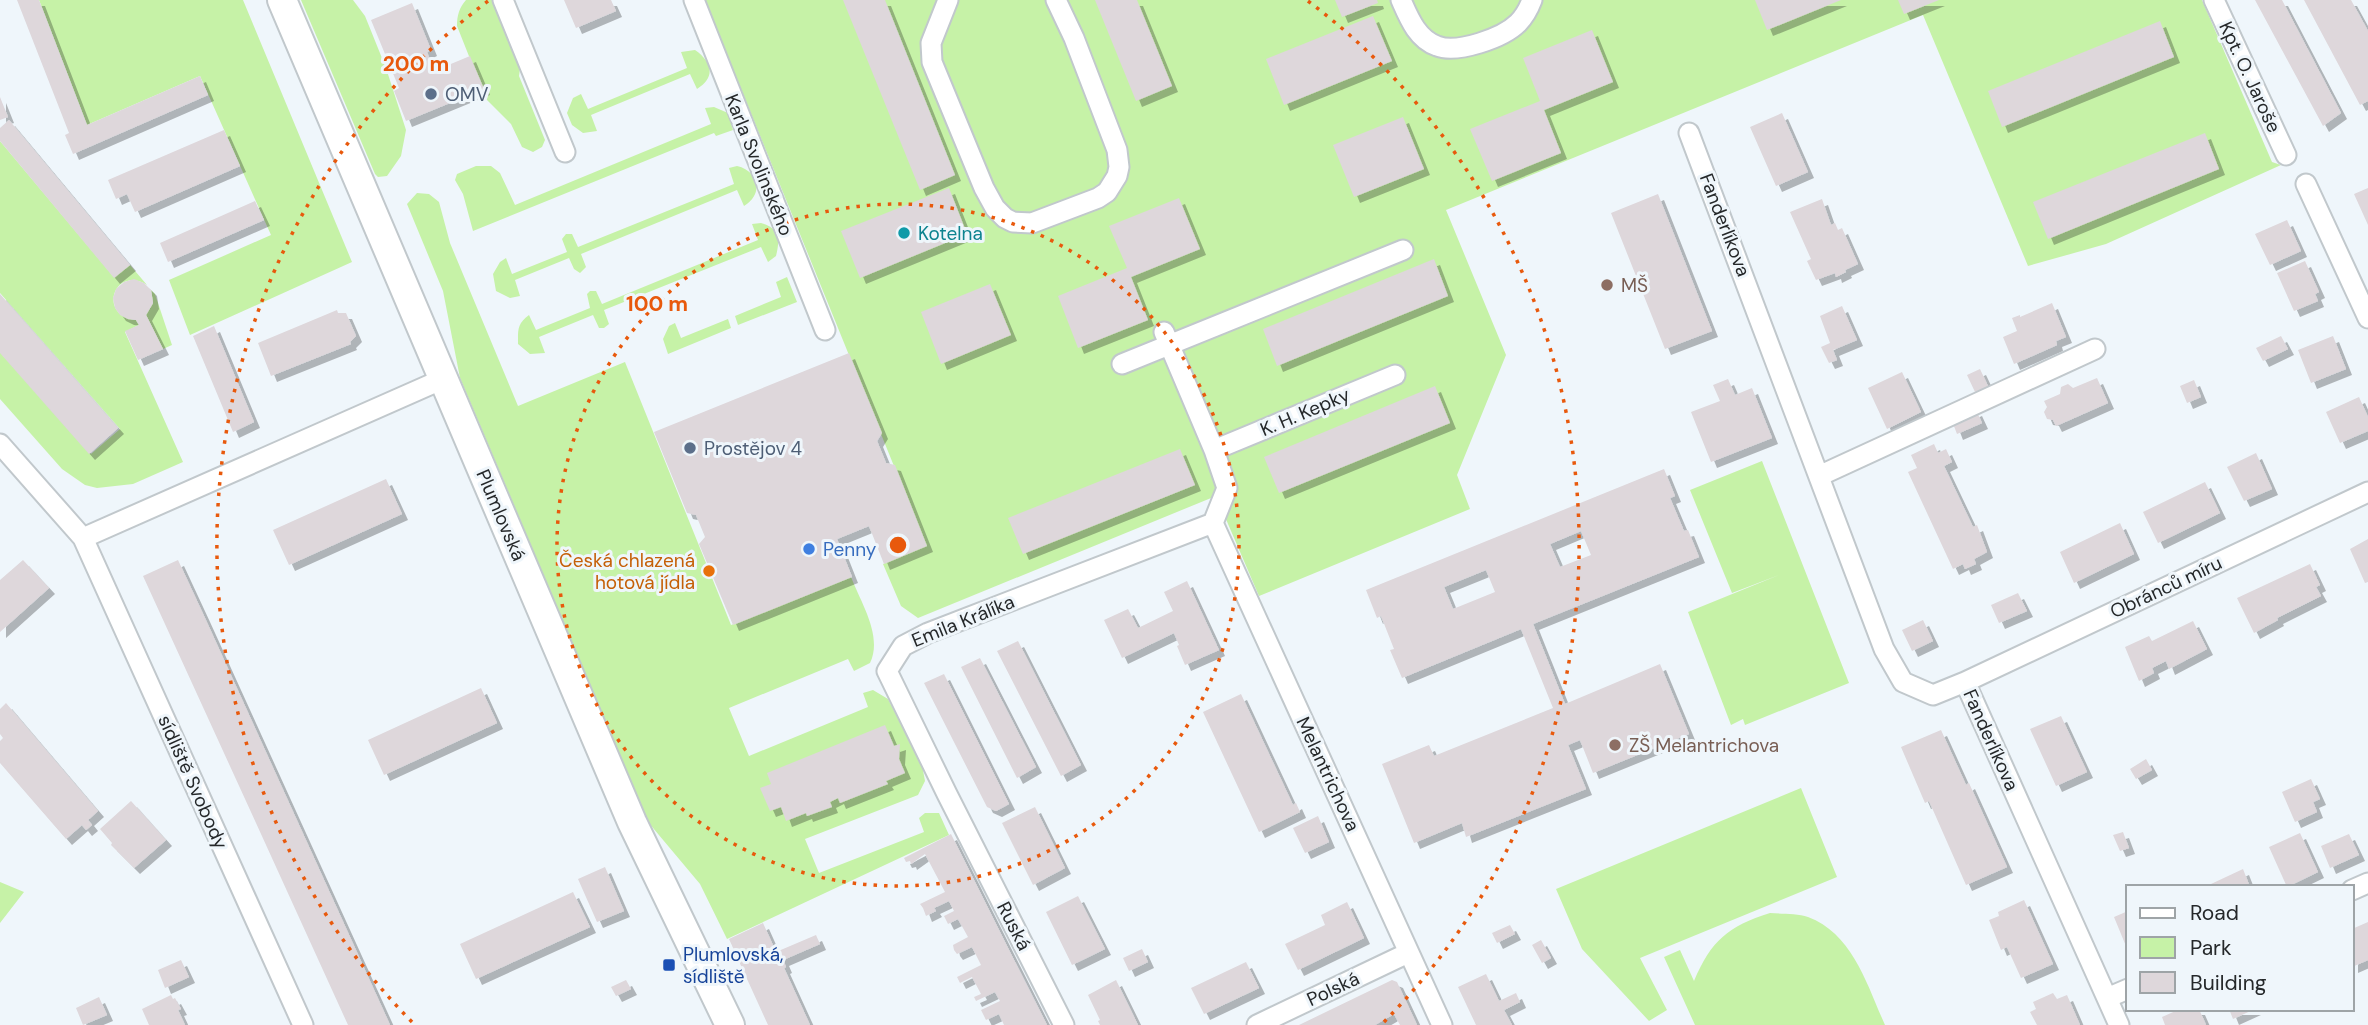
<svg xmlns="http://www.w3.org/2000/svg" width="2368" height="1025" font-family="'DM Sans',sans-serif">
<defs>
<filter id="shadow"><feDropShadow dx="6" dy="6" stdDeviation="0" flood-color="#0004"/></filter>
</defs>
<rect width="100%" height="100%" fill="#eff6fb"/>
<path fill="#c6f2a7" d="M39,0H243L352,262L190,335L169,280L271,235L200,76L87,125Z
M301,0H353L365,16L386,68L406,130L401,156L387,176L378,177L375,174Z
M466,0H492L520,69L519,76L545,140L542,147L533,152L522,147L511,124L486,99L457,26C457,16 459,8 466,0Z
M705,0H2202L2272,162L2281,165L2106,244L2028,266L1923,15L1446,210L1506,355L1457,475L1470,509L1259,596L1216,496L918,618L901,606L883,564L926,545Z
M695,50C711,61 717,77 697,89L690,74L591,115L597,131L583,133L572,125L567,113L573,98L581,94L588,109L687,68L681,52Z
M714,107L728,113L733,130L716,136L714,133L473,231L463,194L455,180L457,174L476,166H491L500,173L515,205L711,124L705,108Z
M0,141L114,277L130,265L147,285C114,265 97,316 136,320L139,325L125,332L183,462L133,484L97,488L85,485L62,469L0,399V352L91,454L120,429L0,293Z
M737,166C759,171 764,194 744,206L737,190L581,254L586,267L580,273L574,269L569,258L515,280L520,296L510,298L496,291L493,274L500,262L506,258L512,274L567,252L562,239L566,234H572L578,247L734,184L729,168Z
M417,193L429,194L439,202L450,243L518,406L625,362L731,625L851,577C861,603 883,636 870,663L854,671L848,659L729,708L749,756L868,707L863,693L873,690L888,699L922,765L925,781L918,795L805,839L819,873L924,832L919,818L925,813H939L949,835L727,939L700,884L648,822L460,378L443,291L407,204Z
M761,223C780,228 780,240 776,256L768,262L761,247L604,310L609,324L604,328H599L593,315L539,337L545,353L530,354L518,344C518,330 517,324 529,315L536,330L590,308L587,294L590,291H596L602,304L758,240L752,224Z
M787,277L797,302L738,325L735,316L781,297L776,282Z
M151,290L155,294L172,345L163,349L146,315L153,303Z
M728,319L731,328L668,354L663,339L669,326L675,323L681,338Z
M1762,461L1849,683L1745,725L1743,719L1731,725L1688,612L1779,575L1732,593L1690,490Z
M1801,788L1837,877L1640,958L1667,1010L1649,1021L1582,949L1556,889Z
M0,882L24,892L0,923Z
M1770,913C1781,914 1797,913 1808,917C1853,934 1867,985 1885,1025H1695L1664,957L1680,950L1694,981C1711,941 1728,926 1770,913Z"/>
<path fill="#ded7db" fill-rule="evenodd" filter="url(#shadow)" d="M17,0H39L87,125L200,76L208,95L73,154L65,135L69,133Z
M564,0H611L616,11L576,28Z
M843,0H885L955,175L920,190Z
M1095,0H1137L1172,86L1136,101Z
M1335,0H1377L1378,3L1342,17Z
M1755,0H1841L1767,30Z
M1898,0H1939L1904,14Z
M2255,0H2282L2341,113L2323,126Z
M2304,0H2351L2368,31V101L2360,105Z
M412,3L431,50L427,52L434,71L470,56L484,89L406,121L394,91L399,88L371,20Z
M1373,16L1392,61L1284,105L1266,59Z
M2160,21L2174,57L2002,127L1988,91Z
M1592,30L1613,82L1544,110L1561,153L1492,181L1470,129L1540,101L1523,58Z
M0,97L8,117L0,120Z
M1782,113L1808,172L1776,186L1750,127Z
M1403,117L1424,169L1354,197L1333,145Z
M9,120L130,265L114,278L0,141V128Z
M224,130L240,166L135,212L127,194L116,199L108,180Z
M2205,133L2219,169L2048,239L2033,202Z
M949,188L967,234L860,278L841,231Z
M2368,188V225L2354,194Z
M1658,194L1712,331L1665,349L1611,213Z
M1179,198L1200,249L1131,277L1148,320L1078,348L1058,296L1127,268L1109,226Z
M1822,199L1831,225L1835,223L1838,230L1842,228L1858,264L1845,270L1846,272L1836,277L1835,273L1816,280L1807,261L1811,259L1790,212Z
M255,201L264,220L168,262L160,243Z
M2287,220L2301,251L2270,265L2255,234Z
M1434,259L1448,296L1277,366L1263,329Z
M2305,261L2319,292L2315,294L2318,301L2294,311L2277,273Z
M134,279L144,283L151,290L153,303L146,315L163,349L138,360L125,331L139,325L136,320L128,319L120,315L115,308L113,298L116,289L124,282Z
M990,284L1011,335L941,364L921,312Z
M0,294L118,428L89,454L0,353Z
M2052,303L2066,337L2056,341L2057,345L2014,364L2003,337L2017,331L2012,318L2020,315V317Z
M1842,306L1857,340L1833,350L1837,360L1829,363L1821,347L1830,343L1820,316Z
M337,310L338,313H346L356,336L350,342L351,344L271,376L258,343Z
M214,326L254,422L233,432L193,336Z
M2281,336L2288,349L2263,361L2256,348Z
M2333,336L2346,369L2311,383L2298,350Z
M849,353L882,433L877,441L886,463L895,465L927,546L884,564L869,526L837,539L852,577L733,625L699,544L705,537L696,515L687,513L654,432Z
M1980,369L1988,386L1975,392L1967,375Z
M1902,372L1921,412L1887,429L1868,388Z
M2097,378L2108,403L2056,426L2053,420L2047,419L2044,412L2047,407L2044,401L2060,394L2061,387L2068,384L2073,388Z
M1728,379L1735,395L1752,388L1772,438L1711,462L1691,412L1720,401L1713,385Z
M2194,380L2201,397L2187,403L2180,386Z
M1435,386L1450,423L1279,493L1264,457Z
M2359,397L2368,417V431L2340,443L2326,412Z
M1976,410L1982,423L1957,434L1952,421Z
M1934,444L1938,453L1946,449L1952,462L1944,466L1973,527L1977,525L1987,552L1974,559L1976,564L1965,569L1963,564L1953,569L1908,472L1917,468L1911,455Z
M1180,449L1195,485L1023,554L1008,518Z
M2256,453L2272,489L2244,501L2227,467Z
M1664,469L1675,496L1670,498L1684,531L1688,530L1699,557L1533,624L1565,704L1660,664L1689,734L1593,773L1580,740L1568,745L1586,789L1466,837L1462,823L1414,843L1382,764L1429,745L1434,756L1553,708L1521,629L1402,678L1390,650L1394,649L1381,616L1377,618L1366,590ZM1581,531L1591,555L1560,567L1550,544ZM1486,570L1495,592L1453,609L1444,587Z
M386,479L402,514L289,565L273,530Z
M2205,482L2220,513L2158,543L2143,512Z
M2120,523L2134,554L2074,583L2060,552Z
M2368,539V582L2365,583L2350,549Z
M23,560L49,588L0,632V580Z
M178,560L204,616L390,1025H348L256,823L143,576Z
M2310,564L2320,585L2316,587L2321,596L2277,618L2278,620L2254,633L2237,598Z
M1187,581L1219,650L1185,665L1177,646L1179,645L1174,633L1122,658L1104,620L1128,609L1138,628L1173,611L1164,592Z
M2018,593L2027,611L1999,623L1991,605Z
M1923,620L1933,641L1912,651L1902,630Z
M2193,621L2207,649L2169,669L2166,661L2152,668L2154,673L2139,681L2125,647L2149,636L2152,641Z
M1018,641L1081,765L1061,776L997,651Z
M980,658L1036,767L1017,778L961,667Z
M944,674L1009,804L996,811L987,807L924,683Z
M481,688L497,723L384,775L368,740Z
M1241,694L1293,805L1296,803L1300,812L1259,832L1203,712Z
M6,703L98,811L88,820L92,825L86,830L82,825L66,839L0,763V741L3,738L0,734V709Z
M2061,716L2087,772L2056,786L2030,729Z
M885,725L894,746L900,744L899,759L905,773L886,781L888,784L840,803L838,798L830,802L832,807L807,816L806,813L786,821L781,807L770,811L760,788L771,784L767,773Z
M1941,730L1966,785L1969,783L2007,867L1966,885L1929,801L1925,803L1901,747Z
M2146,759L2152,770L2136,779L2130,769Z
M2311,779L2320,799L2313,802L2317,812L2295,822L2282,792Z
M131,801L166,840L134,868L111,845L112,843L100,829Z
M1035,807L1065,868L1033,885L1002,823Z
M1318,816L1329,842L1305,853L1293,828Z
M2123,832L2129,848L2120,851L2113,835Z
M2300,833L2318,872L2287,887L2269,847Z
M951,834L1009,950L1047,1025H1004L999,1014L986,1020L981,1010L1000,1001L995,992L976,1001L974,997L981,994L972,977L960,983L957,977L981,965L972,947L957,954L954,950L953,945L968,937L958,919L948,924L944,916L954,911L949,901L934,908L936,911L926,916L923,908L920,904L945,892L925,854L911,864L910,861L906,862L904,858Z
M2349,834L2359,855L2330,868L2321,846Z
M605,867L624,911L597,922L578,879Z
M2243,869L2250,887H2204L2211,884Z
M573,892L590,927L476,979L460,944Z
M1078,896L1105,949L1072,965L1046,912Z
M2024,900L2053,964L2021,978L2007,947L2001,950L1989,920L1999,916L1998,912Z
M1347,902L1364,938L1298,970L1285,944L1325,925L1321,915Z
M2128,911V951L2114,917Z
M2368,922V960L2352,967V929Z
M763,923L776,952L816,935L820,944L783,960L786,967L784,968L810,1025H768L742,968L729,939Z
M1510,925L1515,934L1497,943L1492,933Z
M1541,940L1551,958L1542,963L1532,945Z
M1142,949L1148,962L1129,971L1123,958Z
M181,960L189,977L165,988L158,970Z
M1246,962L1259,988L1204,1014L1191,988Z
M1486,974L1499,1001L1516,993L1520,1002L1504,1010L1512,1025H1476L1458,987Z
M626,980L631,989L616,996L611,987Z
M1116,980L1138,1025H1100L1098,1021L1100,1020L1088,995Z
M1392,980L1397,982L1417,1025H1400L1394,1014L1375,1025H1299Z
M2053,993L2057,999L2067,995L2080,1025H2037L2030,1012L2036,1009L2033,1002Z
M171,995L173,999L175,998L181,1009L178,1010L185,1025H149L142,1009Z
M99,997L107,1015L83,1025L76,1008Z
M2180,1009H2199L2206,1025H2165L2162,1017Z
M2229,1009H2255L2233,1019Z"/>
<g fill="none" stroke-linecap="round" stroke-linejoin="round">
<defs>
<path id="minor" d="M503,0L565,152
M694,0L825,330
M948,0L931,43L932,62L984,188L995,208L1005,218L1013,222L1032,223L1098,198L1107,192L1117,176L1119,167L1117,150L1074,38L1056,0
M1401,0C1409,18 1417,39 1437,46C1457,54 1503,38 1518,23C1524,17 1529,8 1532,0
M2214,0L2286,155
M1689,133L1884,649L1903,682L1933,695L1965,682L2119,1025
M2306,184L2368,318
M1164,332L1214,450L1227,488L1213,523
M1122,364L1403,250
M0,444L83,538L303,1025
M1214,450L1395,375
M1819,476L2095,349
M1213,523L1442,1025
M83,538L443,379
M1965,682L2368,492
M2352,890L2368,883
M2107,998L2128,989
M1064,1025L947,794L887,671L903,646L928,633L1213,523
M1257,1025L1408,953"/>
<path id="secondary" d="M282,0L632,822L730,1025"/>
</defs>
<use href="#minor" stroke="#c1c8cc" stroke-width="23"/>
<use href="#secondary" stroke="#c1c8cc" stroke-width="32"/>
<use href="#minor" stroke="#fff" stroke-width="19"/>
<use href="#secondary" stroke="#fff" stroke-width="28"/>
</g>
<g fill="none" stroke="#e8590c" stroke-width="3.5" stroke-dasharray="3.5 7">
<circle cx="898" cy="545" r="341"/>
<path d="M412 1022A681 681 0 0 1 488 1M1308 1A681 681 0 0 1 1384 1022"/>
</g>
<g fill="#5c6f8a" stroke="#eff6fb" stroke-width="2.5">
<circle cx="431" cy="94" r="7"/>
<circle cx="690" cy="448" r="7"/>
</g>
<circle fill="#0f9aa8" stroke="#eff6fb" stroke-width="2.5" cx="904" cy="233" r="7"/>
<g fill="#8d6e63" stroke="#eff6fb" stroke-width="2.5">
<circle cx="1607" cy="285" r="7"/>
<circle cx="1615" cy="745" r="7"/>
</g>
<circle fill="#3f7fe0" stroke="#eff6fb" stroke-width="2.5" cx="809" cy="549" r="7"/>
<circle fill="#e8710a" stroke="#eff6fb" stroke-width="2.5" cx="709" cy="571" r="7"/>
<rect fill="#1a4fb4" stroke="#eff6fb" stroke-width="2.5" x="662" y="958" width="14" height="14" rx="3.5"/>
<g text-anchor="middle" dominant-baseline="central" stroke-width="6" stroke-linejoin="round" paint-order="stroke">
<g font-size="19" fill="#25282a" stroke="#eff6fb">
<text transform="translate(2250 77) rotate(65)">Kpt. O. Jaroše</text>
<text transform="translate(759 165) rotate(68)">Karla Svolinského</text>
<text transform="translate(1725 225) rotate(69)">Fanderlíkova</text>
<text transform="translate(1305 412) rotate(-23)">K. H. Kepky</text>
<text transform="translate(501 515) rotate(67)">Plumlovská</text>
<text transform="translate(2166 587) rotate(-25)">Obránců míru</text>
<text transform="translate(963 621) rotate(-22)">Emila Králíka</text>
<text transform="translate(1991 740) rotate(66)">Fanderlíkova</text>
<text transform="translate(1328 774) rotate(65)">Melantrichova</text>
<text transform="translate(193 782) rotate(66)">sídliště Svobody</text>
<text transform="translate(1014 926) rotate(63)">Ruská</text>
<text transform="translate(1333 989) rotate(-25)">Polská</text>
</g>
<g font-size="19" fill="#4e5e75" stroke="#eff6fb" text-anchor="start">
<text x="445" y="94">OMV</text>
<text x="704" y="448">Prostějov 4</text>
</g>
<g font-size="19" fill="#0d838f" stroke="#eff6fb" text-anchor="start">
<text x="918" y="233">Kotelna</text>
</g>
<g font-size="19" fill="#785e54" stroke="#eff6fb" text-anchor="start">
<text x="1621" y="285">MŠ</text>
<text x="1629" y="745">ZŠ Melantrichova</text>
</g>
<g font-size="19" fill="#366cbe" stroke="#eff6fb" text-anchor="start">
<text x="823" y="549">Penny</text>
</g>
<g font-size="19" fill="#c56008" stroke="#eff6fb" text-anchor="end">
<text x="695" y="560">Česká chlazená<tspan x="695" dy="22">hotová jídla</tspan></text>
</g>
<g font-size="19" fill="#164399" stroke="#eff6fb" text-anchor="start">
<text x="683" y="954">Plumlovská,<tspan x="683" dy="22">sídliště</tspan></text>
</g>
</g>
<circle cx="898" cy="545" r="10" fill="#e8590c" stroke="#eff6fb" stroke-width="3.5"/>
<g font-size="21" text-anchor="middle" font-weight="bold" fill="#e8590c" stroke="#eff6fb" stroke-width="6" stroke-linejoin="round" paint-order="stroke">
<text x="416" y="71">200 m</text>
<text x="657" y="311">100 m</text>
</g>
<rect x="2126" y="885" width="228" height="126" fill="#eff6fb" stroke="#9ea4a7" stroke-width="2"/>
<rect x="2140" y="908" width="35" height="10" fill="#ffffff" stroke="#9ea4a7" stroke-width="2"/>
<text x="2190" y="920" font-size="21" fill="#25282a">Road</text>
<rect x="2140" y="937" width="35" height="21" fill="#c6f2a7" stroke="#9ea4a7" stroke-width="2"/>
<text x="2190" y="955" font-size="21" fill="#25282a">Park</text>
<rect x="2140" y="972" width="35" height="21" fill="#ded7db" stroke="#9ea4a7" stroke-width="2"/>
<text x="2190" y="990" font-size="21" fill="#25282a">Building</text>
</svg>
